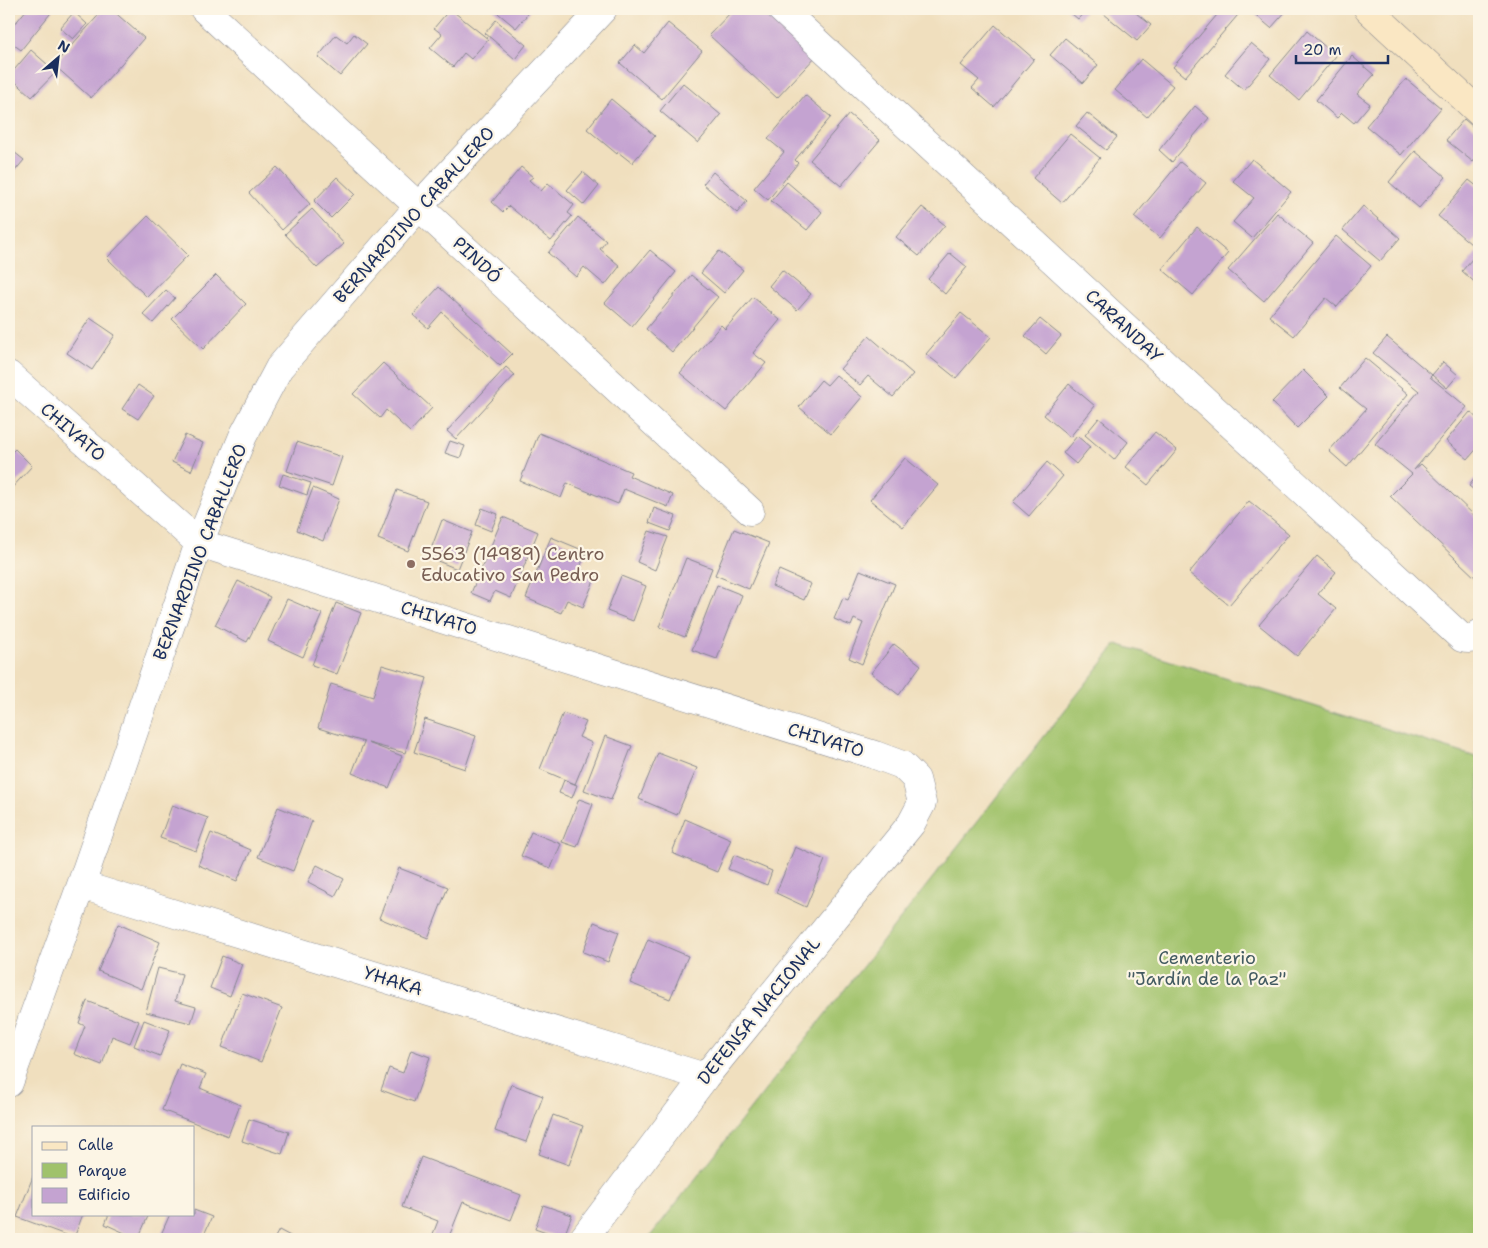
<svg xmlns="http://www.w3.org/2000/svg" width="1488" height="1248" font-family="'Shantell Sans',sans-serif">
<rect width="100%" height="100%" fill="#fcf5e5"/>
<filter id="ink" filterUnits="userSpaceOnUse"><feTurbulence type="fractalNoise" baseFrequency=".02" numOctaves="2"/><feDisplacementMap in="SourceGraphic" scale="10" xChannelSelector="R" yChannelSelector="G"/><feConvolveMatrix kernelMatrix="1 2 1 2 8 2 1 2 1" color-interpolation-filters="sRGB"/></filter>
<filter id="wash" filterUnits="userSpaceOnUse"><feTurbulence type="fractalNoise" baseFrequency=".0096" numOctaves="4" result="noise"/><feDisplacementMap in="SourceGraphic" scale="20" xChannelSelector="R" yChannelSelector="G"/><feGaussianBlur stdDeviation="1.12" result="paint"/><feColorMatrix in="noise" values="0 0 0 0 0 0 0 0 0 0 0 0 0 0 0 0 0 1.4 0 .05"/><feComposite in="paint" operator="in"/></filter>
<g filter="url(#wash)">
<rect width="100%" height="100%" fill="#f0dfbe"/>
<path fill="#a0c26b" stroke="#5e7864" d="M1117,644L1479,758V1239H648Z"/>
<g id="blocks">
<path fill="#c4a3d1" d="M27,9H54L21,50L9,41V31Z
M104,9H111L144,38L91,98L54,65Z
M450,9L488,39L471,59L464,53L453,67L430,48L442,34L434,28Z
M493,9H532L516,28Z
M734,9H770L818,54L777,98L709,35Z
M1066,9H1087L1078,19Z
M1098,9H1131L1151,25L1137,41Z
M1222,9H1243L1185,77L1173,67Z
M1253,9H1288L1271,28L1251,11Z
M74,12L87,24L73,39L60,28Z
M496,20L526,45L515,59L485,33Z
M668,23L702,51L662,99L620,63L635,45L644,53Z
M995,25L1034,59L994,107L972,88L979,80L961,65Z
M1307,31L1336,56L1299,100L1270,75Z
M354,34L367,44L340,76L318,57L336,35L347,43Z
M1065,38L1098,65L1083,83L1050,55Z
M1251,43L1270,59L1244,90L1225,74Z
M31,50L56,72L32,97L9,76Z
M1352,56L1374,75L1357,94L1370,104L1354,123L1342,113L1337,118L1316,100Z
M1141,59L1173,86L1147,117L1115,90Z
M1406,79L1441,108L1401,155L1366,126Z
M683,83L721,115L698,143L660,111Z
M805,95L831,117L795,160L798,163L768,200L754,188L784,152L768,139Z
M611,99L655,136L632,163L618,152L617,154L587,129Z
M1195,106L1209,118L1172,162L1159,150Z
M1087,113L1117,137L1106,150L1076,126Z
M849,114L880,140L841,186L810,160Z
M1464,119L1479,132V154L1473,162L1446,140Z
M1070,134L1100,158L1062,203L1033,178Z
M9,148L24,160L9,178Z
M1415,151L1446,177L1419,208L1389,182Z
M1252,159L1291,192L1252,238L1233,222L1254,198L1233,181Z
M1180,162L1206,183L1160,238L1134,217Z
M277,167L310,204L282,230L249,193Z
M521,167L533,177L529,180L541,191L548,183L574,205L568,213L572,216L551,241L509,206L503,212L492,202Z
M583,172L599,186L584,205L567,190Z
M713,172L747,201L737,213L703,184Z
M337,177L355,194L331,218L314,201Z
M1469,180L1479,188V233L1471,244L1438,216Z
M787,182L822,212L807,230L771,201Z
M1363,206L1400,238L1380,261L1343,230Z
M922,207L945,225L919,256L896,237Z
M312,209L344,244L317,268L285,234Z
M1277,213L1313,243L1264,301L1228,270Z
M148,216L188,255L147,297L107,258Z
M578,217L606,241L600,249L620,266L605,285L584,267L576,277L548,253Z
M1197,227L1228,253L1193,295L1162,269Z
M1336,236L1371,266L1337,307L1326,298L1294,336L1269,316Z
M650,250L676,272L632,326L605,303Z
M719,251L743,270L724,293L701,273Z
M950,253L967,267L945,294L928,279Z
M1477,253L1479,255L1478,285L1462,271Z
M782,270L811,294L797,310L769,286Z
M216,275L246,304L203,349L172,319Z
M691,275L718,297L672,352L646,329Z
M439,287L512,354L500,366L442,312L428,328L413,315Z
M166,290L175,298L153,323L143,314Z
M753,297L780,320L753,353L766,363L726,411L680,373L721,325L725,329Z
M961,313L991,337L956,378L926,354Z
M90,318L115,335L92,370L67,353Z
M1040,319L1061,336L1046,354L1025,336Z
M869,336L913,374L893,397L868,376L860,385L840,369Z
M1387,337L1432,375L1430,377L1467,407L1414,470L1421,464L1479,520V581L1390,496L1412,474L1375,444L1419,391L1373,353Z
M1365,358L1408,394L1347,467L1329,451L1366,409L1340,388Z
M1443,362L1458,375L1447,388L1432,375Z
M383,363L432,408L410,432L386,410L380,418L353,394Z
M506,367L515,375L456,439L447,431Z
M1303,370L1329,396L1297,428L1272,402Z
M836,375L862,397L831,434L799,407L821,380L827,385Z
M1069,384L1095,406L1070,437L1044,415Z
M138,385L154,396L138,419L122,409Z
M1470,412L1479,420V446L1468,459L1446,441Z
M1099,418L1128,442L1114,460L1085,435Z
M1155,432L1177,450L1148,485L1126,467Z
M539,433L631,472L629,476L673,495L668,507L624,489L618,504L567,483L561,498L520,481Z
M185,435L203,443L191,471L172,462Z
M1077,436L1090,447L1076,464L1063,453Z
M450,441L465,446L460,458L445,453Z
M297,442L342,457L332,486L287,471Z
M15,449L32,466L9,491V455Z
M905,458L938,485L903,527L870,500Z
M1047,462L1063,476L1029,516L1013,502Z
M1479,473V494L1469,486Z
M283,474L311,483L307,495L279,485Z
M313,488L339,499L323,541L297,530Z
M397,490L427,501L408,551L378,539Z
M1249,501L1289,534L1229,605L1189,573Z
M482,508L498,514L491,531L476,525Z
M654,508L676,516L670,531L649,523Z
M503,517L538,532L511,598L495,591L490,601L471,593Z
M442,520L472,532L457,569L428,557Z
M734,529L769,543L749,589L715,575Z
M649,531L668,537L655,570L637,562Z
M551,537L587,552L579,569L596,576L583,607L567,600L561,613L526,598Z
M1317,556L1336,572L1318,594L1336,609L1297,656L1259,625Z
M686,558L712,568L685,637L659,627Z
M779,570L811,584L804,600L772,586Z
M860,570L895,584L862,664L849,658L863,623L854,619L851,626L834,619L843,598L848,600Z
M621,576L646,586L633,621L607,611Z
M238,581L270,597L247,642L215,625Z
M717,585L742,595L717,659L692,650Z
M287,599L322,614L303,657L268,641Z
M336,603L361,613L337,674L312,665Z
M894,644L921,665L899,695L871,673Z
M382,665L427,678L405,753L368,743L402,756L389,788L352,773L364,742L318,728L331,684L373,697Z
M563,713L586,722L579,737L592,743L575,784L540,769Z
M425,719L476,736L465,769L414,752Z
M605,736L632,746L611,800L584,790Z
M658,753L697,768L677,815L639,799Z
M564,780L577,785L572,798L559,793Z
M579,799L593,804L577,847L562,842Z
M172,805L208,818L196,851L160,838Z
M278,807L312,821L293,871L258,857Z
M685,819L731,839L717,872L672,853Z
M531,832L561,844L551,868L521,856Z
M211,833L251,850L237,881L198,865Z
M795,847L825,860L806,907L776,893Z
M734,855L772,871L767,885L728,869Z
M317,865L344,879L335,896L308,882Z
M399,868L448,887L428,938L379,918Z
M594,922L619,932L608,962L583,952Z
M118,924L160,942L141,989L98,971Z
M648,939L688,956L670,999L630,983Z
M222,956L242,964L230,996L210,988Z
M158,968L182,974L175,1001L196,1007L191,1023L146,1012Z
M242,993L282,1008L261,1062L222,1047Z
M87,1001L139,1021L130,1043L112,1036L102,1065L74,1054L85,1026L79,1023Z
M144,1020L170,1030L160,1056L134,1046Z
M411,1050L430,1057L414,1102L381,1090L389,1068L403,1073Z
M180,1064L206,1074L200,1088L240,1105L228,1136L162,1110Z
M511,1084L543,1096L526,1142L495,1131Z
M553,1115L583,1126L569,1165L539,1154Z
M249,1119L289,1132L282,1154L242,1141Z
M421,1157L521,1195L511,1220L463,1202L448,1239H431L438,1221L402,1207Z
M34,1174V1214H83L74,1238L17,1217Z
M543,1205L572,1215L563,1239L535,1229Z
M194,1210L212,1217L202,1239H159L170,1214H194Z
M109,1214H149L138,1239L105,1224Z
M279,1230L296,1239H274Z"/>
</g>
</g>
<g filter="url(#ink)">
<use href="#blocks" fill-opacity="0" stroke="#86878e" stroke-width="1"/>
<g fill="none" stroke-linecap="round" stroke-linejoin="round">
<defs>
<path id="minor" d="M204,9L750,511
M781,9L1462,638C1469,640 1474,640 1479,634
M9,375L199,543L875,755L902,765L916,779L922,803L911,824L705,1077L583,1239
M81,885L705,1077
M9,1083L81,885L199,543L243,436L279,368L418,207L603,9"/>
<path id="secondary" d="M1368,9L1479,112"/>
</defs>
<use href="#minor" stroke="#86878e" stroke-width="29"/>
<use href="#secondary" stroke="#86878e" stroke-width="29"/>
<use href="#minor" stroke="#fff" stroke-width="28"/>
<use href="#secondary" stroke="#fae7c3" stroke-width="28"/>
</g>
</g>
<circle fill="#8d6e63" stroke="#fcf5e5" stroke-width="2" cx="411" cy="564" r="5"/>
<g text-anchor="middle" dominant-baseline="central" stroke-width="4.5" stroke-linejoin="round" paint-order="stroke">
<g font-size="18" fill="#1b2f5e" stroke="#fcf5e5">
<text transform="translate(414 215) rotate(-48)">BERNARDINO CABALLERO</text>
<text transform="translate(477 260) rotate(43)">PINDÓ</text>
<text transform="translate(1124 326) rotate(43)">CARANDAY</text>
<text transform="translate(73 432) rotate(41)">CHIVATO</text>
<text transform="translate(200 552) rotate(-69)">BERNARDINO CABALLERO</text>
<text transform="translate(439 618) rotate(17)">CHIVATO</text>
<text transform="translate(826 740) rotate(17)">CHIVATO</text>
<text transform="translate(393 981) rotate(17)">YHAKA</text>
<text transform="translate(759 1011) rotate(-51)">DEFENSA NACIONAL</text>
</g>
<g font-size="18" fill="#785e54" stroke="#fcf5e5" text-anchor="start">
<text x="421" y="554">5563 (14989) Centro<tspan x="421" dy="21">Educativo San Pedro</tspan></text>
</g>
<g font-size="18" fill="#435b62" stroke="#fcf5e5">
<text x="1207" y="958">Cementerio<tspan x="1207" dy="21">"Jardín de la Paz"</tspan></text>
</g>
</g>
<rect width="1488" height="1248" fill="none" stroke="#fcf5e5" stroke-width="30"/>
<rect x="32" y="1126" width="162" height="90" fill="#fcf5e5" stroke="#a2a6af"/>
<rect x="42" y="1142" width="25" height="8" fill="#fae7c3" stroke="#a2a6af"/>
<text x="78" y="1150" font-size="15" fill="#1b2f5e">Calle</text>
<rect x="42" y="1163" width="25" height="15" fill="#a0c26b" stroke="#a2a6af"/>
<text x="78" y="1176" font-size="15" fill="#1b2f5e">Parque</text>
<rect x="42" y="1188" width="25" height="15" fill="#c4a3d1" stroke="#a2a6af"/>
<text x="78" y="1200" font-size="15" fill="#1b2f5e">Edificio</text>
<g transform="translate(58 58) rotate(28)" stroke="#fcf5e5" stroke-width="4" paint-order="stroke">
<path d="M0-4L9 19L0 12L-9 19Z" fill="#1b2f5e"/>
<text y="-8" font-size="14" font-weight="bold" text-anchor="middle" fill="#1b2f5e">N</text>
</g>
<path d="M1296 55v8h92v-8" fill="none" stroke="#1b2f5e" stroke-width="2.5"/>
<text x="1303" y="55" font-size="15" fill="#1b2f5e" stroke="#fcf5e5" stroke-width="4" paint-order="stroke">20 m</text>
</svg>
